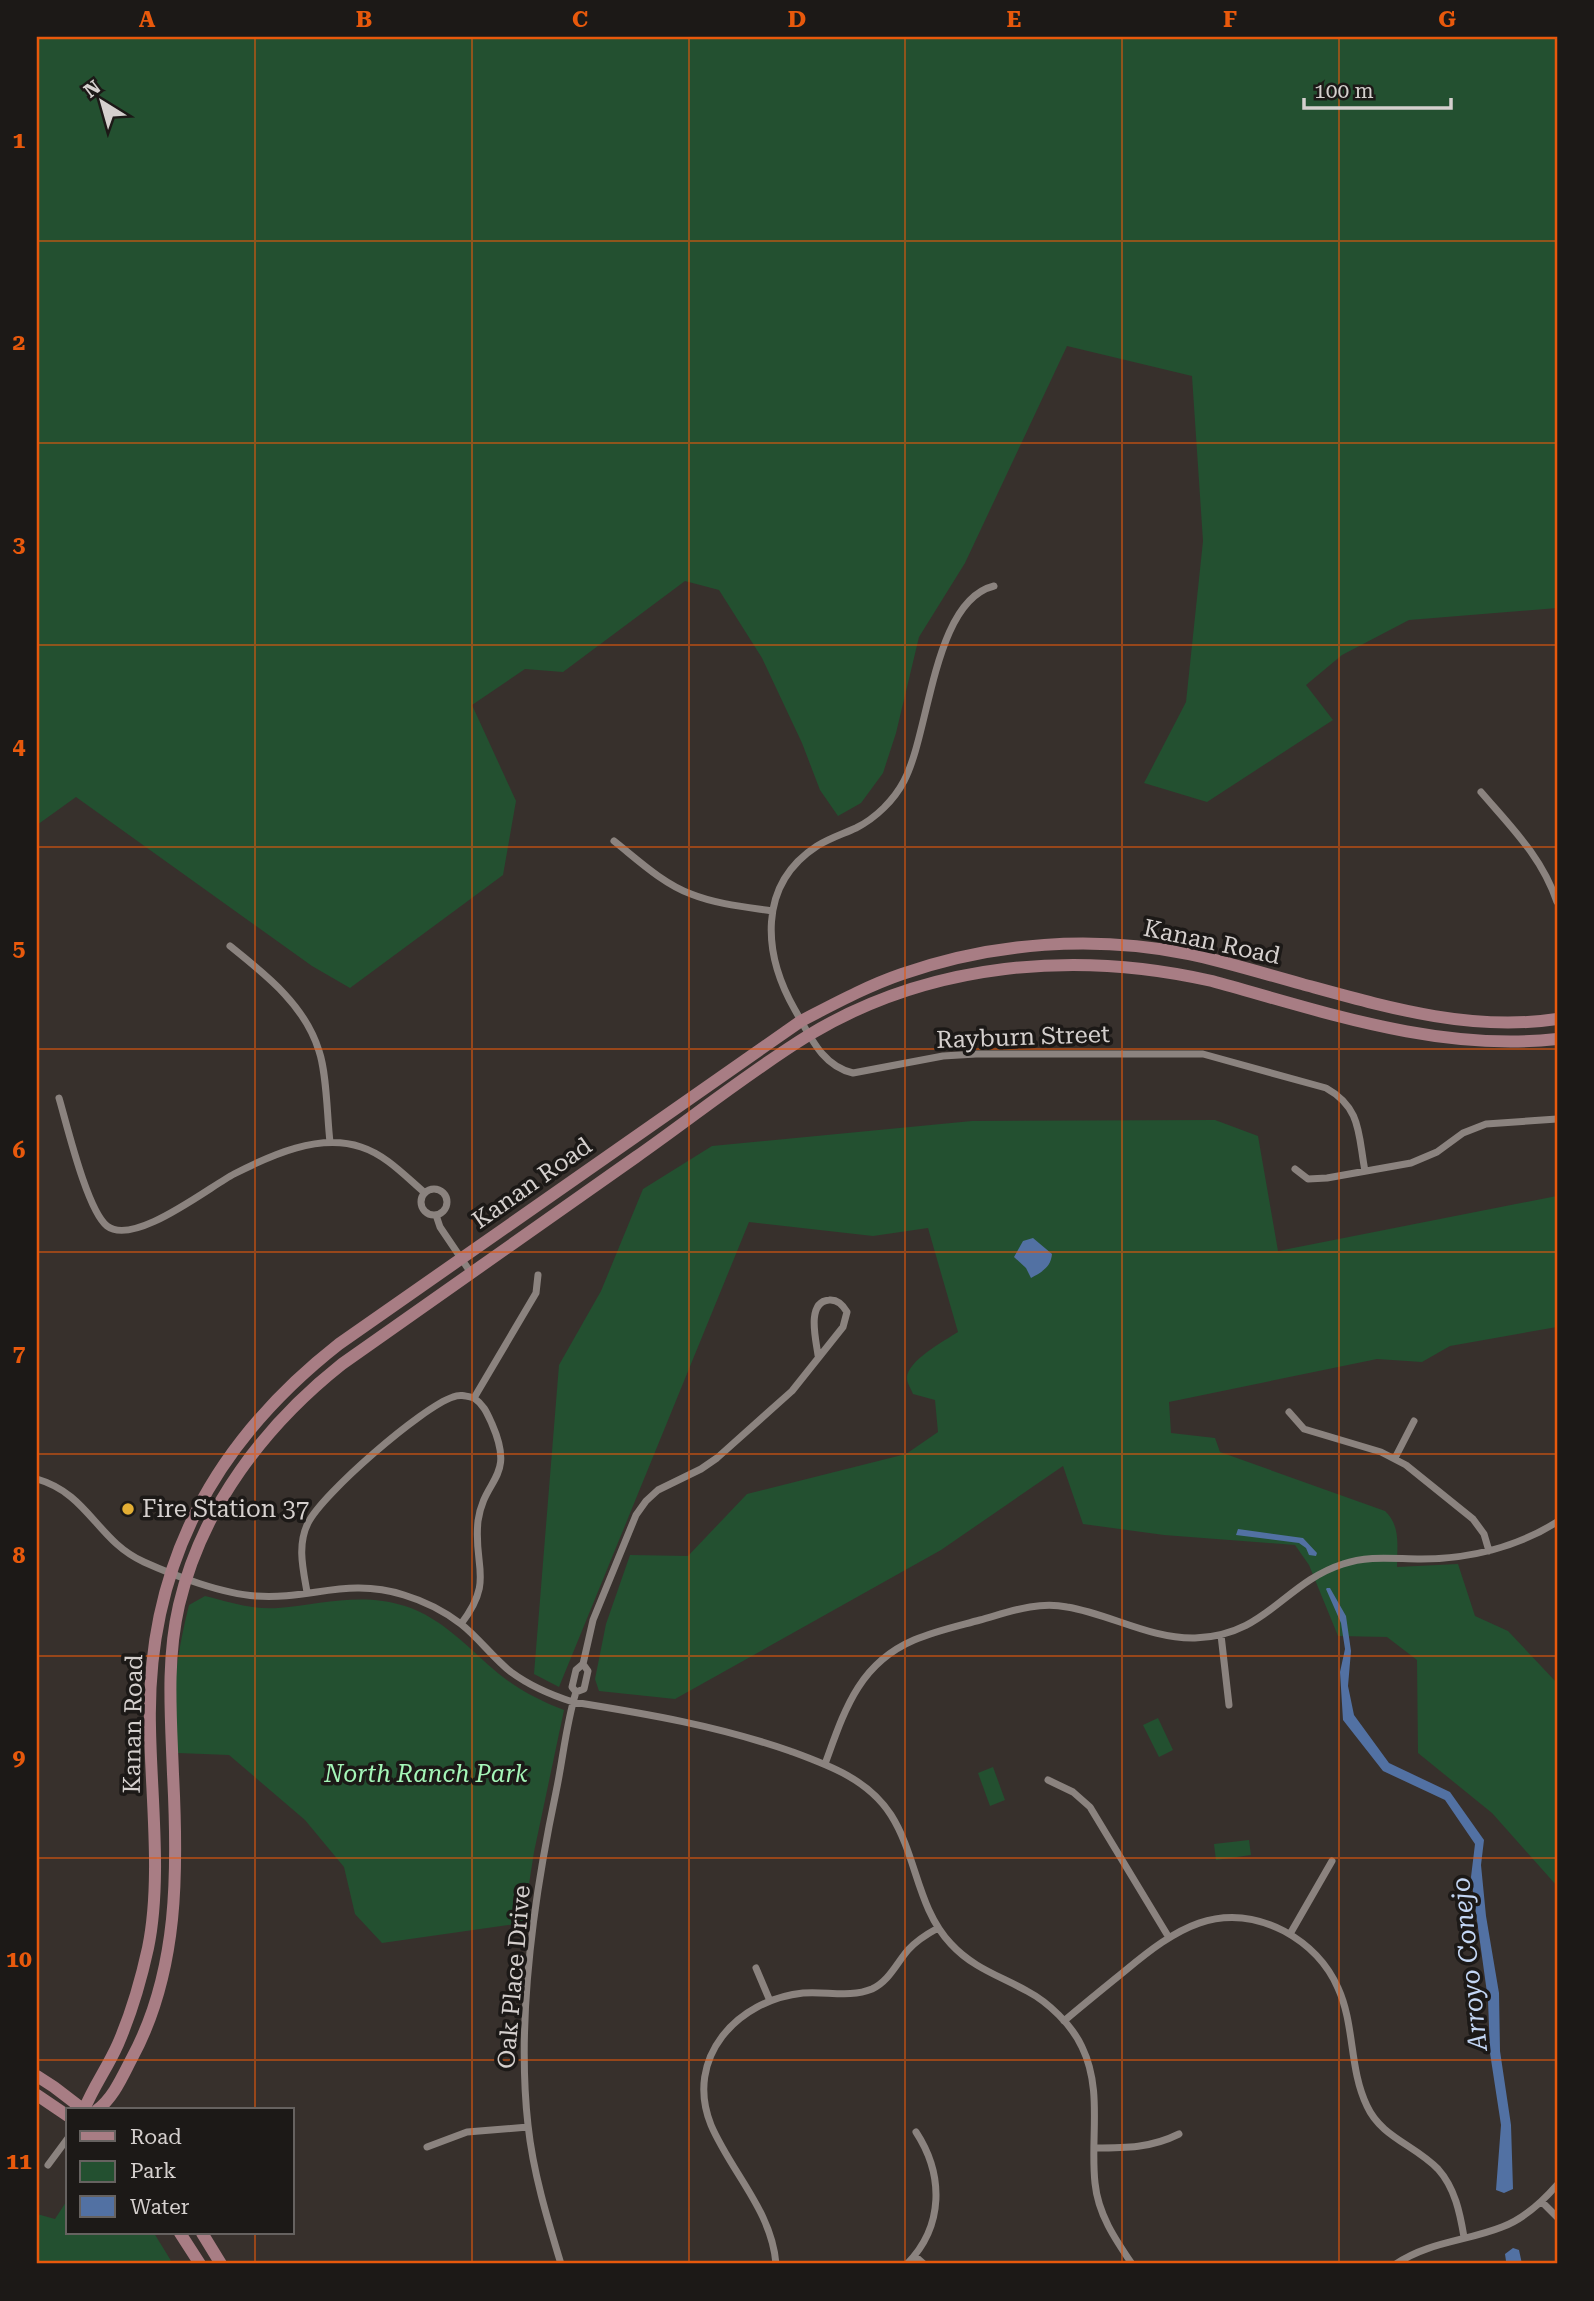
<svg xmlns="http://www.w3.org/2000/svg" width="1594" height="2301" font-family="'Roboto Serif',serif">
<rect width="100%" height="100%" fill="#37302c"/>
<path fill="#235030" d="M37,37H1557V608L1409,620L1342,655L1306,685L1333,720L1207,802L1144,783L1186,702L1203,541L1192,376L1067,346L965,563L919,637L896,733L883,773L861,803L838,816L820,790L802,743L762,658L719,590L685,581L563,672L525,669L472,705L516,801L503,875L350,988L312,966L76,797L37,825Z
M1215,1120L1258,1136L1278,1251L1557,1196V1327L1450,1346L1422,1362L1377,1359L1169,1402L1171,1433L1215,1438L1220,1452L1385,1511C1401,1526 1397,1546 1397,1567L1458,1564L1475,1616L1508,1631L1557,1683V1886L1492,1813L1418,1753L1417,1660L1387,1637L1338,1636L1309,1565L1295,1545L1164,1535L1083,1524L1063,1466L941,1550L675,1699L599,1691L595,1679L606,1624L630,1555L688,1556L747,1494L906,1454L938,1432L935,1400L913,1394C911,1389 907,1383 907,1378C907,1361 944,1341 958,1332L928,1228L873,1236L749,1222L559,1687L534,1674L559,1365L601,1291L643,1189L712,1146L972,1121Z
M205,1596C229,1602 253,1610 278,1608C322,1604 361,1592 405,1606C444,1619 468,1648 499,1674C519,1690 540,1701 564,1710L534,1852L523,1923L382,1943L355,1914L344,1867L305,1820L229,1755L178,1753C169,1704 177,1653 189,1605Z
M1158,1718L1173,1750L1159,1757L1143,1725Z
M993,1767L1005,1800L990,1806L978,1773Z
M1249,1840L1251,1855L1216,1860L1214,1844Z
M68,2199V2233H154L173,2264H37V2214L55,2219Z"/>
<path fill="#5271a3" d="M1033,1238L1052,1254C1051,1267 1042,1272 1031,1278L1026,1268L1014,1257L1023,1241Z
M1238,1529L1303,1538L1317,1553L1316,1556L1309,1555L1306,1548L1299,1543L1236,1535Z
M1327,1588H1330L1346,1616L1351,1651L1348,1686L1354,1715L1389,1763L1450,1792L1484,1840L1481,1865L1486,1916L1499,1993L1500,2051L1511,2125L1513,2189L1504,2193L1496,2190L1501,2125L1490,2053L1488,2000L1471,1877L1475,1844L1445,1800L1383,1771L1343,1720L1340,1672L1345,1649L1341,1623L1326,1589Z
M1513,2248L1519,2250L1522,2264H1500L1506,2261L1505,2254Z"/>
<g fill="none" stroke-linecap="round" stroke-linejoin="round">
<path stroke="#8b837f" stroke-width="7" d="M994,586C933,601 930,732 904,781C894,800 876,818 856,828C843,834 830,838 817,846C757,885 763,954 795,1010C810,1036 822,1066 853,1073L943,1056L976,1054H1203L1326,1088C1362,1108 1358,1135 1365,1171
M1481,792C1511,827 1542,857 1557,902
M614,841C638,860 662,883 691,894C716,904 745,907 772,911
M230,946C266,975 305,1005 319,1051C327,1074 327,1117 330,1142
M59,1098C67,1125 87,1210 107,1226C134,1247 209,1187 234,1174C271,1155 319,1133 361,1147C386,1155 405,1176 425,1193
M1295,1169L1308,1179L1327,1178L1411,1163L1437,1152L1463,1133L1486,1124L1557,1119
M421 1202a13 13 0 1 1 26 0a13 13 0 1 1-26 0Z
M436,1215L440,1227L471,1273
M1289,1412L1304,1429L1381,1452L1406,1465L1473,1519L1484,1534L1489,1551
M1395,1458L1414,1421
M37,1479C89,1494 97,1541 144,1562C175,1576 223,1594 256,1596C309,1600 348,1577 404,1595C424,1601 444,1611 461,1624C479,1638 493,1658 511,1672C530,1686 551,1695 573,1702C648,1714 718,1726 790,1751C828,1765 868,1779 891,1815C917,1856 917,1908 951,1944C973,1968 1000,1976 1027,1991C1048,2002 1072,2025 1082,2047C1103,2090 1090,2138 1095,2183C1098,2214 1115,2239 1132,2264
M307,1592C303,1569 297,1545 308,1523C322,1494 422,1407 453,1397C460,1394 466,1396 474,1398
M461,1624C495,1579 473,1568 478,1521C484,1477 516,1479 492,1424C487,1413 484,1405 474,1398L536,1293L538,1275
M1221,1635L1229,1705
M576,1692L584,1689L588,1671L583,1664
M825,1764C844,1712 858,1664 914,1640C935,1631 958,1626 980,1620C1009,1612 1037,1601 1067,1607C1110,1614 1150,1639 1195,1638C1266,1636 1284,1583 1343,1564C1368,1555 1395,1559 1421,1559C1469,1559 1517,1547 1557,1522
M1048,1780L1073,1792L1090,1807L1168,1936
M1290,1934L1332,1861
M756,1968L770,2001
M1064,2021C1084,2004 1105,1987 1126,1970C1174,1930 1220,1898 1284,1931C1308,1944 1327,1963 1338,1988C1355,2025 1349,2069 1367,2106C1381,2137 1415,2145 1438,2169C1455,2188 1460,2213 1464,2237
M427,2147L467,2132L528,2127
M1095,2148C1126,2148 1151,2148 1179,2134
M48,2165L68,2138
M1542,2202L1557,2217
M915,2256L924,2264
M561,2264C547,2218 533,2172 528,2125C516,2018 534,1896 556,1792C563,1759 566,1724 576,1692L572,1687L576,1670L583,1664L593,1620L636,1515L646,1501L658,1490L701,1469L717,1458L792,1391L843,1327L847,1312C843,1305 838,1299 829,1300C806,1302 816,1340 818,1355
M776,2264C772,2211 731,2172 711,2125C684,2058 737,2000 803,1993C826,1991 850,1998 872,1989C889,1981 896,1964 908,1950C916,1941 927,1934 938,1928
M907,2264C944,2226 944,2175 916,2132
M1396,2264C1428,2242 1467,2241 1502,2227C1524,2219 1542,2202 1557,2185"/>
<path stroke="#a87d84" stroke-width="12" d="M37,2076L54,2087L84,2110
M37,2095L68,2116
M84,2110C93,2087 108,2067 118,2044C131,2014 141,1980 148,1948C162,1880 151,1797 150,1727C146,1566 214,1442 339,1344L801,1021C834,1004 867,986 902,974C994,942 1094,935 1189,954C1227,962 1265,974 1302,984C1386,1007 1470,1032 1557,1019
M97,2110C114,2097 122,2077 132,2058C179,1971 178,1870 173,1774C171,1717 166,1661 179,1605C202,1507 265,1425 342,1364C440,1295 538,1226 636,1157C693,1117 749,1072 809,1035C930,962 1076,950 1212,981C1325,1012 1438,1052 1557,1039
M180,2233L200,2264
M202,2233L221,2264"/>
</g>
<path fill="none" stroke="#e8590c" stroke-width="2" stroke-opacity="0.55" d="M255,37V2110M472,37V2264M689,37V2264M905,37V2264M1122,37V2264M1339,37V2264M37,241H1557M37,443H1557M37,645H1557M37,847H1557M37,1049H1557M37,1252H1557M37,1454H1557M37,1656H1557M37,1858H1557M37,2060H1557M255,2233V2264"/>
<circle fill="#e3ae34" stroke="#1c1917" stroke-width="2.5" cx="128" cy="1509" r="7"/>
<g text-anchor="middle" dominant-baseline="central" stroke-width="7" stroke-linejoin="round" paint-order="stroke">
<g font-size="24" fill="#d5d0ce" stroke="#1c1917">
<text transform="translate(1212 942) rotate(12)">Kanan Road</text>
<text transform="translate(1023 1037) rotate(-2)">Rayburn Street</text>
<text transform="translate(532 1183) rotate(-35)">Kanan Road</text>
<text transform="translate(133 1724) rotate(-89)">Kanan Road</text>
<text transform="translate(514 1977) rotate(-85)">Oak Place Drive</text>
</g>
<g font-size="24" fill="#d5d0ce" stroke="#1c1917" text-anchor="start">
<text x="142" y="1509">Fire Station 37</text>
</g>
<g font-size="24" font-style="italic" fill="#a5f6b8" stroke="#1c1917">
<text x="426" y="1774">North Ranch Park</text>
</g>
<g font-size="26" font-style="italic" fill="#c3d6f4" stroke="#1c1917">
<text transform="translate(1469 1964) rotate(-96)">Arroyo Conejo</text>
</g>
</g>
<rect width="1594" height="2301" fill="none" stroke="#1c1917" stroke-width="77"/>
<rect x="66" y="2108" width="228" height="126" fill="#1c1917" stroke="#666260" stroke-width="2"/>
<rect x="80" y="2131" width="35" height="10" fill="#a87d84" stroke="#666260" stroke-width="2"/>
<text x="130" y="2144" font-size="21" fill="#d5d0ce">Road</text>
<rect x="80" y="2161" width="35" height="21" fill="#235030" stroke="#666260" stroke-width="2"/>
<text x="130" y="2178" font-size="21" fill="#d5d0ce">Park</text>
<rect x="80" y="2196" width="35" height="21" fill="#5271a3" stroke="#666260" stroke-width="2"/>
<text x="130" y="2214" font-size="21" fill="#d5d0ce">Water</text>
<g transform="translate(102 102) rotate(323)" stroke="#1c1917" stroke-width="5" paint-order="stroke">
<path d="M0-5L12 26L0 18L-12 26Z" fill="#d5d0ce"/>
<text y="-10" font-size="19" font-weight="bold" text-anchor="middle" fill="#d5d0ce">N</text>
</g>
<path d="M1304 98v10h147v-10" fill="none" stroke="#d5d0ce" stroke-width="3.5"/>
<text x="1314" y="98" font-size="21" fill="#d5d0ce" stroke="#1c1917" stroke-width="5" paint-order="stroke">100 m</text>
<rect x="38" y="38" width="1518" height="2224" fill="none" stroke="#e8590c" stroke-width="2.5"/>
<g font-size="23" text-anchor="middle" font-weight="bold" fill="#e8590c">
<text x="147" y="27">A</text>
<text x="364" y="27">B</text>
<text x="580" y="27">C</text>
<text x="797" y="27">D</text>
<text x="1014" y="27">E</text>
<text x="1230" y="27">F</text>
<text x="1447" y="27">G</text>
<text x="19" y="148">1</text>
<text x="19" y="350">2</text>
<text x="19" y="552">3</text>
<text x="19" y="754">4</text>
<text x="19" y="956">5</text>
<text x="19" y="1158">6</text>
<text x="19" y="1361">7</text>
<text x="19" y="1563">8</text>
<text x="19" y="1765">9</text>
<text x="19" y="1967">10</text>
<text x="19" y="2169">11</text>
</g>
</svg>
